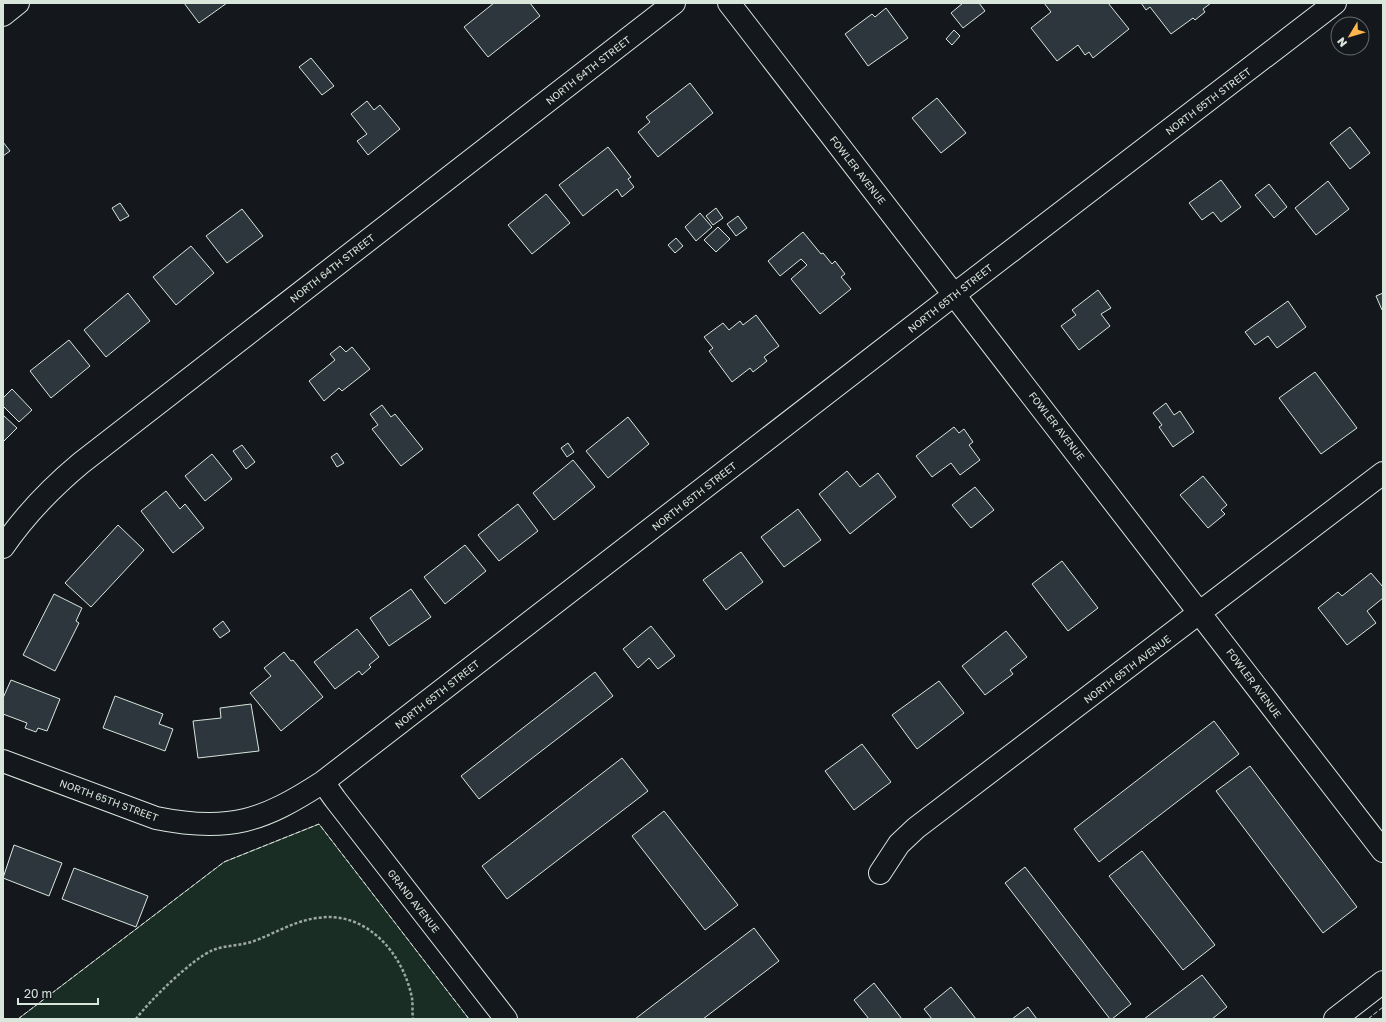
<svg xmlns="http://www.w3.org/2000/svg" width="1386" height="1022" font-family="'Golos Text',sans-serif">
<rect width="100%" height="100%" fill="#14181c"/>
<path fill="#1a2d24" stroke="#939e99" d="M319,824L469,1019H18L224,862Z"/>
<path fill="#2c363c" stroke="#d8e6dc" d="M184,3H227L199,23Z
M494,3H530L540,16L488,57L464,27Z
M963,3H979L985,11L963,28L951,13Z
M1044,3H1108L1129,29L1093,58L1089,52L1085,55L1078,45L1057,61L1031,28L1051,12Z
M1141,3H1211L1203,9L1205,12L1195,20L1193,18L1171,34L1150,7L1146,10Z
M886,8L908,38L868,66L845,34L872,14L875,17Z
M954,30L960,36L952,45L946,39Z
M311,58L334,86L322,95L299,67Z
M690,83L713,113L658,157L638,132L650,122L646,117Z
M937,98L966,133L941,153L912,118Z
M367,101L374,110L380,105L400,129L368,155L357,141L367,134L351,114Z
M1350,127L1370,153L1350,169L1330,143Z
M3,142L10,151L3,156Z
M608,147L631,177L628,179L634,187L622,197L617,189L583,216L559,185Z
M1221,180L1241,207L1221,222L1213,212L1202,220L1189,203Z
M1328,181L1349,209L1316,235L1295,208Z
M1269,184L1287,207L1274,218L1255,195Z
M546,194L570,223L532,254L508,225Z
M120,203L129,216L120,221L112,208Z
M716,208L723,218L713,225L706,216Z
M242,209L263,236L227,263L206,236Z
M700,213L712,227L696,241L685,227Z
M738,216L747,228L736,236L727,224Z
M718,227L730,239L716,252L704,240Z
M803,232L821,254L823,253L832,264L835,261L845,274L841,277L851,289L820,314L791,279L807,265L801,259L780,276L768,261Z
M676,238L683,246L675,253L668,245Z
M191,246L214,273L176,305L153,277Z
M1098,290L1111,308L1101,314L1110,326L1079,350L1061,326L1076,315L1072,310Z
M128,293L150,321L106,357L84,330Z
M1383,293V309L1382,310L1376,296Z
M1288,301L1306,327L1277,348L1268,336L1255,345L1245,332Z
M756,315L779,346L764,357L767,361L753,372L750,368L732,382L709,351L713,348L704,337L723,323L729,330L740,321L743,325Z
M69,340L90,366L51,398L30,371Z
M340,346L346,352L352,347L370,369L342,391L339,388L324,401L309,381L335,360L330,354Z
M1315,372L1357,428L1321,454L1279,398Z
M12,389L32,410L19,422L3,406V398Z
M1166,403L1174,415L1180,411L1194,432L1173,447L1159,427L1162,425L1153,413Z
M382,405L391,417L395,414L423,449L401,466L372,429L378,425L370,414Z
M3,415L17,428L3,442Z
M628,417L649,444L608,478L586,451Z
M954,427L959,433L964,429L973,442L969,445L980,460L960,475L951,463L932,477L916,456Z
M568,443L574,452L567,457L561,448Z
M242,445L255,462L246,469L233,451Z
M337,453L344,463L337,467L331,457Z
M212,454L232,479L205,501L185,476Z
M573,460L595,487L554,520L533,493Z
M847,471L860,487L878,473L896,497L850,534L819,494Z
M1203,476L1227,505L1221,510L1225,514L1208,528L1180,495Z
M975,487L994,510L971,528L952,505Z
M166,491L180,509L185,504L204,528L173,553L141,511Z
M518,504L538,531L499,561L478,535Z
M798,509L821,540L784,567L761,537Z
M118,525L144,550L91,607L65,583Z
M465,545L486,571L445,604L424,577Z
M741,552L763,582L726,610L703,580Z
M1062,561L1098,608L1068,631L1032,584Z
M1371,573L1383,587V598L1367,611L1376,623L1347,645L1318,608L1338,592L1342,596Z
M411,589L431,617L389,646L370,618Z
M54,594L82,608L76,621L79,623L55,671L23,655Z
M223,621L230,631L220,638L213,629Z
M651,626L675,656L658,669L649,658L638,668L623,649Z
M357,629L379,657L369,665L371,667L362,675L359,671L335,689L314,662Z
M1006,631L1027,657L1010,670L1013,674L985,695L962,666Z
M284,652L291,661L293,660L323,697L281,731L250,693L271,676L264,668Z
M595,672L613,696L479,799L461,776Z
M11,680L60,699L47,731L38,728L36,732L25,728L27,723L3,714V698Z
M939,681L964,713L917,749L892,715Z
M115,696L163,714L159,724L173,729L165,751L103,728Z
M251,704L259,751L198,758L193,721L221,718L220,708Z
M1214,721L1239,754L1099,862L1074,829Z
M862,744L891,782L854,810L825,771Z
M622,758L648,791L507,899L482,866Z
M1250,766L1357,907L1323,933L1216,791Z
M664,811L738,905L705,930L632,836Z
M14,845L62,863L49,896L3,878Z
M1142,851L1215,945L1183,970L1109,876Z
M1025,867L1131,1004L1112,1019H1110L1005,883Z
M74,868L148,896L136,927L62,899Z
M754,928L779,961L703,1019H635Z
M1202,975L1227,1007L1212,1019H1144Z
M874,983L902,1019H869L854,1000Z
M951,987L976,1019H932L924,1009Z
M1028,1007L1037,1019H1012Z"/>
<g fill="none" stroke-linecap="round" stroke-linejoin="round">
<defs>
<path id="minor" d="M729,3L1383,851
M3,15L18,3
M3,547C25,515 51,488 81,463L674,3
M3,761L156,818C229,833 263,821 323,782L955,294L1335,3
M323,782L335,799L506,1019
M880,873L899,844L916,828L1383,473
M1335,1019L1383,982"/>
</defs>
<use href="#minor" stroke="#d8e6dc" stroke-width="24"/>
<path stroke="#9da8a2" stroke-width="2.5" stroke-dasharray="3 2" stroke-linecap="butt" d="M136,1019C150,1000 192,959 213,950C226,945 241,946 254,941C276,933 294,921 317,918C366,910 403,953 412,998C413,1004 412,1012 413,1019"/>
<use href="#minor" stroke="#14181c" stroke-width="22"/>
<path stroke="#d8e6dc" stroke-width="1" stroke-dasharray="5 2" stroke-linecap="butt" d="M18,1019L224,862L319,824L469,1019
M1368,1019L1383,1007"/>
</g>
<g text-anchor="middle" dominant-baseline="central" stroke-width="3" stroke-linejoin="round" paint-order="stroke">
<g font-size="10" fill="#d8e6dc" stroke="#14181c">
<text transform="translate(588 70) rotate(-38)">NORTH 64TH STREET</text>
<text transform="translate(1208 101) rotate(-37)">NORTH 65TH STREET</text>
<text transform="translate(858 170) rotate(52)">FOWLER AVENUE</text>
<text transform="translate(332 268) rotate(-38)">NORTH 64TH STREET</text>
<text transform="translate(950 298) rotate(-38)">NORTH 65TH STREET</text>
<text transform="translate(1057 426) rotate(52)">FOWLER AVENUE</text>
<text transform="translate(694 496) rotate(-38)">NORTH 65TH STREET</text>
<text transform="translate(1127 669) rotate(-37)">NORTH 65TH AVENUE</text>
<text transform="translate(1254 683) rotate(53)">FOWLER AVENUE</text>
<text transform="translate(437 694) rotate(-38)">NORTH 65TH STREET</text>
<text transform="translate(109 800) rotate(20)">NORTH 65TH STREET</text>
<text transform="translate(414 901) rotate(52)">GRAND AVENUE</text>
</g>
</g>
<rect width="1386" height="1022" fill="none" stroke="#d8e6dc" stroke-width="8"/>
<g transform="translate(1350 36) rotate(232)"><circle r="19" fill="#14181c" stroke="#626a69"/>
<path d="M0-3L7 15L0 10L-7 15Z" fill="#ffb74d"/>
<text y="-6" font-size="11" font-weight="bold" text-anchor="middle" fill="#d8e6dc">N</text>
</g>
<path d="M18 998v6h80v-6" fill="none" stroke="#d8e6dc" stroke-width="2"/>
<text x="24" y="998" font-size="12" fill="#d8e6dc" stroke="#14181c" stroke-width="3" paint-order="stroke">20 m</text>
</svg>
